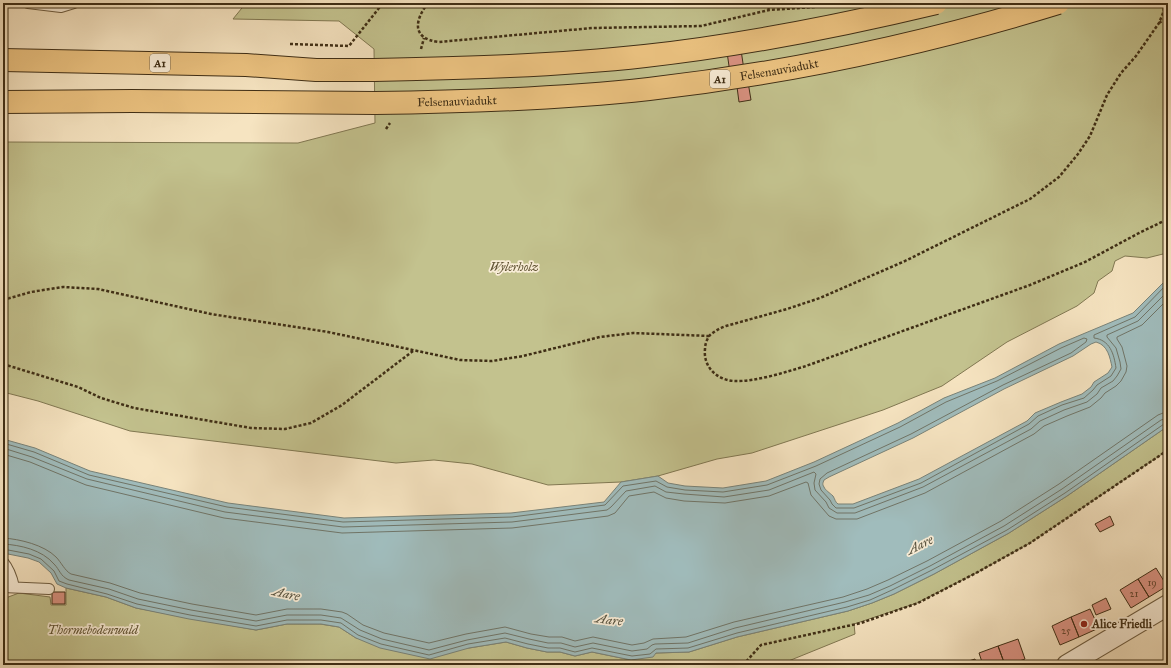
<svg xmlns="http://www.w3.org/2000/svg" width="1171" height="668" font-family="'IM FELL Great Primer',serif">
<rect width="100%" height="100%" fill="#f6e4c1"/>
<filter id="stains"><feTurbulence type="fractalNoise" baseFrequency=".005" numOctaves="4"/><feColorMatrix values="0 0 0 0 .2 0 0 0 0 .09 0 0 0 0 .02 0 0 0 .5 -.17"/></filter>
<radialGradient id="worn" r=".72"><stop offset=".6" stop-color="#630" stop-opacity="0"/><stop offset="1" stop-color="#630" stop-opacity=".3"/></radialGradient>
<path fill="#c3c28e" stroke="#817852" d="M246,3H1168V258L1163,254L1147,258L1125,256L1115,261L1112,271L1098,281L1094,293L1077,306L1007,342L942,386L883,410L752,453L717,459L658,476L621,482L548,485L472,464L434,460L396,463L130,431L38,401L3,392V142L298,143L375,123L374,49L339,21L233,19Z
M1168,426V450L1030,543L976,573L917,603L854,624L855,634L786,662L787,665H3V599L19,593L50,597L51,605H66V588L106,597L136,608L256,630L287,624H320L339,627L356,638L469,648L506,642L527,648L547,652H560L575,656L592,652L631,660L656,653L689,652L737,637L848,611L872,603L894,594L934,574L1009,533L1067,496Z"/>
<path fill="#a0bcbc" stroke="#798379" fill-rule="evenodd" d="M1168,278V426L1067,496L1009,533L934,574L894,594L872,603L848,611L737,637L689,652L656,653L653,657L631,660L592,652L575,656L560,652H547L527,648L506,642L469,648L430,659L380,648L356,638L339,627L321,624H287L256,630L189,619L136,608L106,597L66,588L57,584L51,573L39,562L28,558L3,553V439L35,448L90,471L228,503L344,518L511,513L604,502L621,482L658,476L668,483L685,486L723,488L766,481L814,462L898,423L944,398L995,378L1059,344L1133,313ZM1096,342C1108,345 1110,358 1112,367L1108,373L1094,382L1091,387L1082,394L1061,402L1035,413L1027,421L919,479L853,504H838C835,502 835,499 833,496C830,493 825,490 824,487C822,484 823,483 824,480L829,477L913,438L1004,389L1073,356L1091,344Z"/>
<g fill="none" stroke-linecap="round" stroke-linejoin="round">
<path stroke="#707568" stroke-width="1" d="M3,443L34,452L89,475L227,507L343,522L512,517L605,505L623,486L656,481L667,487L685,490L723,492L767,485L816,466L900,427L946,402L997,381L1061,348L1084,338L1087,339L1086,342L1071,353L1003,385L911,434L827,473L820,479L819,484L821,490L830,500L832,504L836,508H854L921,483L1029,424L1038,416L1062,405L1084,398L1093,390L1097,385L1111,376L1116,368C1114,354 1110,340 1094,338V335L1135,317L1168,283
M3,448L32,457L87,479L225,512L343,527L512,522L607,510L611,507L626,491L655,486L666,492L684,494L724,497L769,490L814,472L816,474L814,483L815,490L826,502L829,508L837,513H855L923,487L1031,429L1040,421L1064,410L1087,402L1097,394L1101,388L1113,381L1117,376L1121,369L1120,362L1116,348L1107,337V335L1138,321L1168,291
M3,454L30,462L86,485L224,518L342,533L512,528L608,516L615,513L629,496L654,492L666,498L684,501L725,503L769,496L806,482L808,483L811,495L829,516L836,519H857L925,493L1034,434L1044,426L1067,416L1090,407L1101,398L1105,393L1116,386L1121,381L1126,372L1127,366L1122,347L1117,339V337L1142,325L1168,299
M3,538C20,539 44,545 56,557C61,562 65,571 71,574L110,583L140,593L192,604L256,615L287,609H321L342,612L347,614L363,625L384,633L429,643L466,634L505,627L531,634L549,637H562L575,641L593,637L632,645L644,643L653,639L686,637L734,622L843,597L867,589L888,580L927,561L1001,521L1059,484L1158,415L1163,413L1168,412
M3,544C21,545 42,550 54,564C60,570 60,576 69,580L109,589L138,599L191,610L256,621L287,615H321L341,618L360,630L382,639L429,650L467,640L505,633L529,639L548,643H561L575,647L593,643L632,651L647,649L652,645L655,644L688,643L735,628L845,602L869,595L890,586L930,566L1004,526L1062,489L1161,420L1168,418
M3,549L29,554L41,559L54,571L59,581L67,584L107,594L137,604L190,615L256,626L287,620H321L341,623L358,635L381,644L429,655L468,644L505,638L528,644L548,648H560L575,652L592,648L632,656L650,654L656,649L688,648L737,633L847,607L870,600L892,590L932,570L1007,530L1065,493L1164,424L1168,423"/>
</g>
<path fill="#db9383" stroke="#3f2e15" d="M741,50L744,70H746L751,100L739,102L735,72L730,73L727,52Z
M1110,516L1114,525L1100,532L1095,524Z
M1156,568L1167,586L1149,597L1138,579Z
M1138,579L1149,597L1131,608L1120,590Z
M52,592H65V604H52Z
M1106,598L1111,609L1096,615L1092,605Z
M1090,609L1099,628L1079,637L1071,617Z
M1071,617L1079,637L1060,645L1052,626Z
M1018,639L1025,659L1008,665H1005L998,646Z
M998,646L1005,665H983L979,653Z
M975,659L977,665H959V664Z"/>
<g fill="none" stroke-linecap="round" stroke-linejoin="round">
<defs>
<path id="service" d="M28,3L61,7L74,3
M3,562C9,569 12,578 14,587
M3,587L49,589"/>
<path id="minor" d="M1067,665L1168,605"/>
<path id="motorway" d="M3,60L246,65L316,70H374
M3,102L132,101L375,103"/>
</defs>
<use href="#service" stroke="#6d5c40" stroke-width="12"/>
<use href="#minor" stroke="#6d5c40" stroke-width="22"/>
<use href="#motorway" stroke="#3f2e15" stroke-width="24"/>
<path stroke="#3f2e15" stroke-width="2.5" stroke-dasharray="3 2" stroke-linecap="butt" d="M428,3C414,21 412,39 439,42L592,28L701,26L769,10L815,7
M767,3L769,10
M1165,3L1163,13L1159,23L1136,56L1121,73L1107,95L1090,136L1078,154L1059,177L1030,199L905,261L820,298L787,309L726,326C720,328 715,331 710,335C707,339 705,344 705,349C703,367 717,380 734,381C755,382 786,372 806,366L1030,285L1085,262L1139,233L1168,219
M1159,23L1168,17
M290,44L349,46L383,3
M421,49L424,38
M386,129L390,123
M3,300L31,292L63,287L98,289L211,314L328,332L460,360L492,361L523,356L600,337L633,333L709,336
M3,364L78,387L101,398L134,408L251,428L285,429L311,423L342,405L413,351
M3,662H35L79,665
M743,665L761,645L861,623L918,603L976,573L1030,543L1168,450"/>
<use href="#service" stroke="#f9edd7" stroke-width="10"/>
<use href="#minor" stroke="#f9edd7" stroke-width="20"/>
<use href="#motorway" stroke="#ebc280" stroke-width="22"/>
<defs>
<g id="motorway-bridge">
<path d="M374,70C465,68 555,66 645,56C744,45 840,26 936,3"/>
<path id="s1" d="M375,103C466,102 558,99 649,89C788,73 925,44 1058,3"/>
</g>
</defs>
<use href="#motorway-bridge" stroke="#3f2e15" stroke-width="24" stroke-linecap="butt"/>
<use href="#motorway-bridge" stroke="#ebc280" stroke-width="22"/>
</g>
<circle fill="#8f2418" stroke="#f9edd7" stroke-width="1.5" cx="1084" cy="624" r="4"/>
<g text-anchor="middle" dominant-baseline="central" stroke-width="3.5" stroke-linejoin="round" paint-order="stroke">
<g font-size="10" fill="#664730">
<text x="1152" y="583">19</text>
<text x="1134" y="594">21</text>
<text x="1066" y="631">25</text>
</g>
<g fill="#f9edd7" stroke="#77674f" stroke-width="1">
<rect x="150" y="54" width="20" height="18" rx="3"/>
<rect x="710" y="70" width="20" height="18" rx="3"/>
</g>
<g font-size="11" font-weight="bold" fill="#3f2e15">
<text x="160" y="63">A1</text>
<text x="720" y="79">A1</text>
</g>
<g font-size="12" fill="#3f2e15" stroke="#f9edd7">
<text stroke="none"><textPath href="#s1" startOffset="406">Felsenauviadukt</textPath></text>
<text stroke="none"><textPath href="#s1" startOffset="82">Felsenauviadukt</textPath></text>
</g>
<g font-size="12" font-style="italic" fill="#605333" stroke="#f9edd7">
<text x="514" y="267">Wylerholz</text>
<text x="93" y="630">Thormebodenwald</text>
</g>
<g font-size="12" font-weight="bold" fill="#3f2e15" stroke="#f9edd7" text-anchor="start">
<text x="1092" y="624">Alice Friedli</text>
</g>
<g font-size="13" font-style="italic" fill="#57523f" stroke="#f9edd7">
<text transform="translate(920 545) rotate(-26)">Aare</text>
<text transform="translate(286 594) rotate(12)">Aare</text>
<text transform="translate(609 620) rotate(7)">Aare</text>
</g>
</g>
<rect width="1171" height="668" fill="none" stroke="#f6e4c1" stroke-width="16"/>
<rect x="4" y="4" width="1163" height="660" fill="none" stroke="#3f2e15" stroke-width="2"/>
<rect x="8" y="8" width="1155" height="652" fill="none" stroke="#3f2e15"/>
<rect width="100%" height="100%" filter="url(#stains)"/>
<rect width="100%" height="100%" fill="url(#worn)"/>
</svg>
